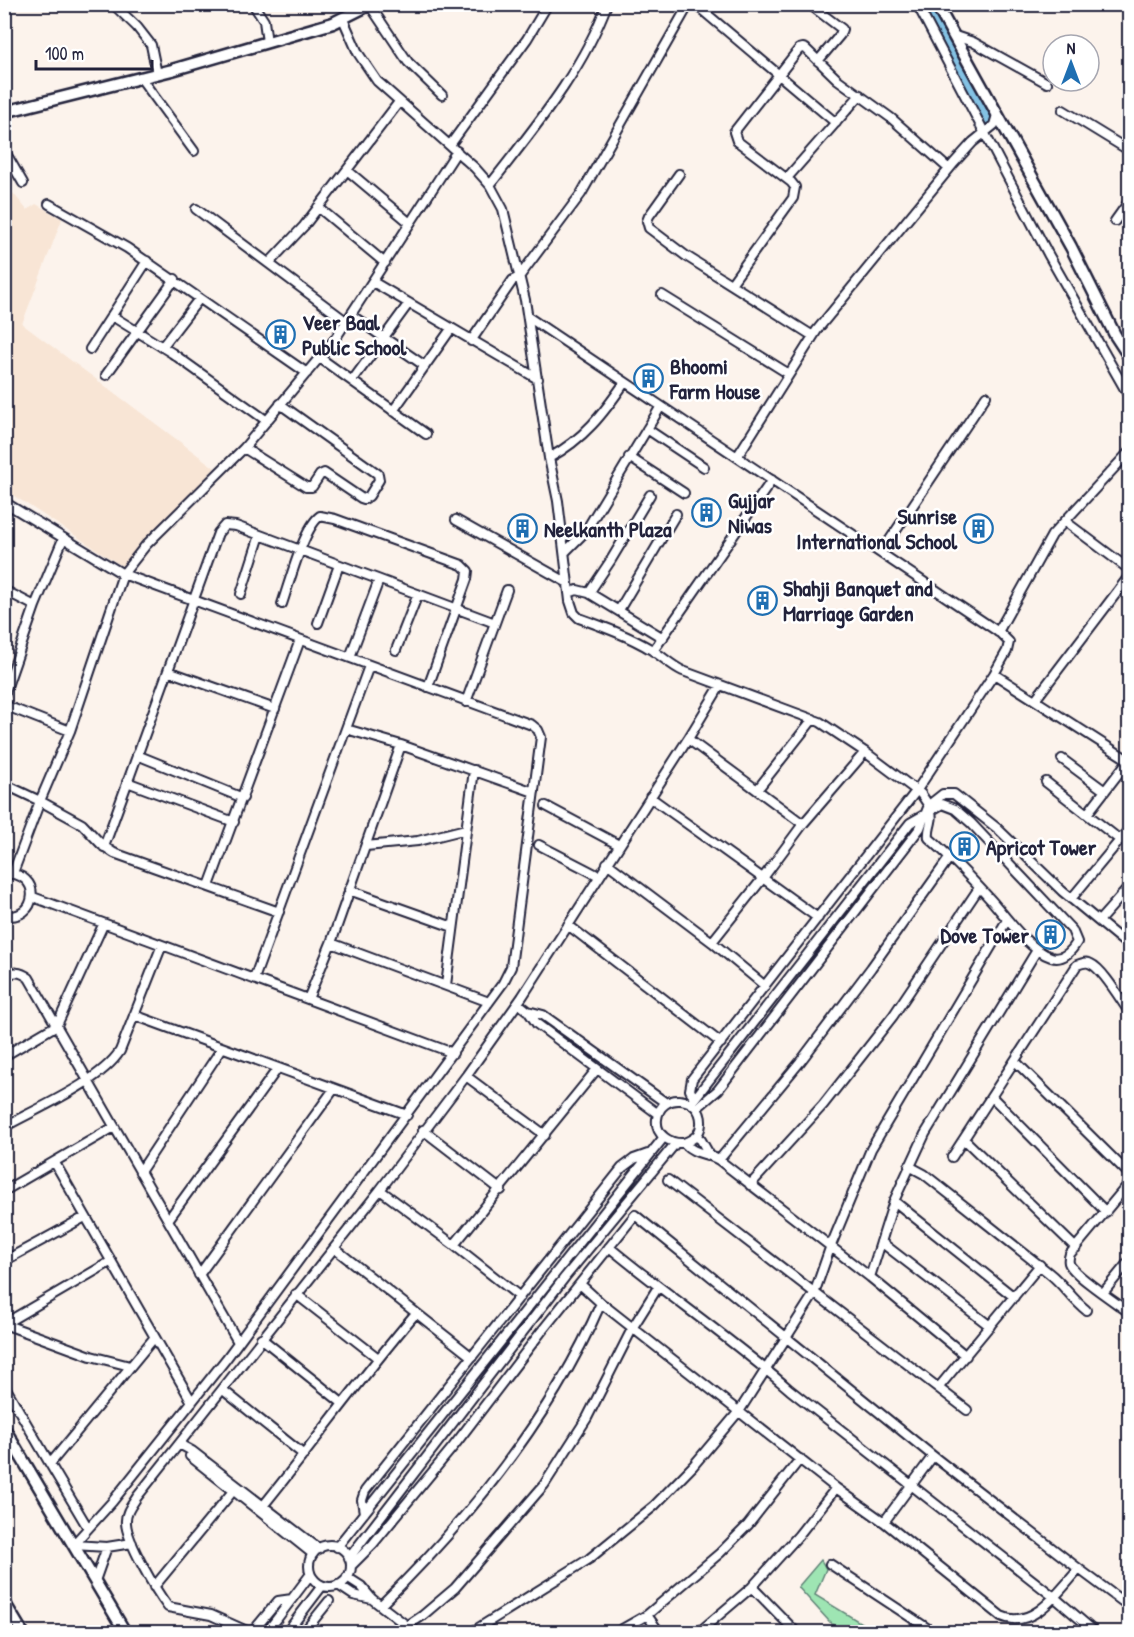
<svg xmlns="http://www.w3.org/2000/svg" width="1134" height="1637" font-family="'Patrick Hand',sans-serif">
<rect width="100%" height="100%" fill="#fcf3ec"/>
<filter id="ink" filterUnits="userSpaceOnUse"><feTurbulence type="fractalNoise" baseFrequency=".0167" numOctaves="2"/><feDisplacementMap in="SourceGraphic" scale="12" xChannelSelector="R" yChannelSelector="G"/><feConvolveMatrix kernelMatrix="1 2 1 2 8 2 1 2 1" color-interpolation-filters="sRGB"/></filter>
<g filter="url(#ink)">
<path fill="#f8e5d5" d="M4,190L9,196L13,193L27,210L36,204L62,219L22,324L215,468L122,566L5,490Z"/>
<path fill="#9ee5b3" stroke="#608477" stroke-width="1.5" d="M821,1560L826,1569L815,1595L876,1632H839L798,1587Z"/>
<g fill="none" stroke-linecap="round" stroke-linejoin="round">
<path stroke="#84c2e4" stroke-width="8" d="M925,4L989,121"/>
<defs>
<path id="street" d="M113,4L137,27L151,45L157,74
M253,4L264,21L267,42
M369,4L408,62L442,95
M695,4L836,123
M809,4L842,29L840,35L818,61
M917,4L1048,254L1130,398
M343,19L358,53L377,81L475,168L490,185L503,209L525,300L549,458L558,501L570,601L574,613L579,618C604,627 629,636 652,650C663,657 672,666 683,671L820,722L865,752L921,794C927,803 934,811 931,822C930,828 928,831 929,838C951,857 971,878 991,900C1006,917 1029,950 1051,957C1063,961 1071,952 1077,942L1072,930L971,823L955,809L942,804L932,810
M953,34L955,36L973,42L1047,83
M140,77L194,151
M1063,110L1130,151
M450,145L527,39L548,4
M4,150L23,183
M347,170L410,223
M679,174L649,216L647,221L649,228L686,256L813,336
M787,178L860,95
M490,185C534,128 582,72 607,4
M49,204L127,248L307,373
M318,207L385,263
M196,209L347,322
M1115,221L1130,200
M269,263L304,226L399,102
M373,282L538,379
M731,284L793,198L795,187L791,182L737,141L734,132L799,49L803,48L806,49L837,79L891,118L949,169
M662,295L789,374
M351,315L425,366
M112,316L172,353L267,421
M528,317L1000,633L1009,642L1007,651L994,674L917,790L692,1079L690,1090L694,1098
M471,341L513,280L519,277L581,194L689,4
M162,347L199,299
M90,349L147,261
M320,358L426,434
M106,375L175,279
M352,381L409,303
M393,411L451,329
M647,429L704,467
M244,448L306,487H312L320,475L324,473L361,498L364,499L369,496L379,480L378,474L280,404
M629,457L684,493
M737,457L817,330L954,163L973,142L994,125L997,115
M549,458C584,439 603,414 625,382
M4,502L123,574L532,725L538,730L541,737L511,967L503,983L226,1359L112,1502L73,1545
M456,520L568,583
M1070,525L1130,570
M565,552L585,532L661,406
M881,553L986,396
M4,590L35,606L63,539
M569,593L577,590L589,593L663,638
M589,593L611,560L650,495
M241,594L260,535
M282,604C289,584 304,527 320,516L335,519L462,565L468,571L467,579L428,687
M619,610L676,514
M318,623L339,565
M998,632L1052,535L1130,451
M396,650L418,594
M653,651L772,480
M350,657L379,580
M168,671L275,709
M994,674L1130,761
M4,695L35,606
M1035,700L1130,575
M466,702L507,590
M4,705L70,731
M346,729L401,745
M688,739L803,824
M137,755L243,798
M1062,759L1105,791
M127,782L234,822
M1046,782L1120,840
M4,784L40,801L70,731L123,574L146,545L244,448L335,339L457,151
M757,790L813,719
M650,797L818,918
M546,806L619,845
M1087,814L1128,761
M539,845L599,876
M366,846L418,841L466,829
M104,847L218,533L225,525L236,526L495,623
M607,863L712,942L765,986
M13,873L40,801L82,824L102,845L114,853L279,912
M4,874C44,870 38,923 4,915
M209,886L300,640
M349,890L453,927
M33,897L453,1053
M1071,899L1130,828
M1099,921L1130,886
M568,925L721,1043
M712,942L763,878L803,824L865,752
M331,943L489,1002
M4,977C14,971 20,971 29,978L238,1342
M254,979L369,666
M446,985L474,770
M308,999L331,943L401,745L534,792
M518,1003L528,1011L537,1024L658,1114
M528,1011L543,1015L666,1103
M134,1015L407,1115
M4,1056L57,1025L103,925
M1015,1061L1130,1175
M466,1076L545,1135
M992,1097L1106,1212
M692,1102L910,823L924,815
M697,1108L718,1090L920,828L929,805L943,794H954L998,829L1062,891L1130,947
M4,1127C38,1108 100,1082 120,1051L162,945
M423,1130L501,1190
M696,1136L701,1140L709,1154
M964,1139L1076,1248
M684,1143C694,1139 700,1135 701,1124C703,1095 660,1091 657,1119C655,1135 670,1144 684,1143C695,1155 705,1152 719,1160L870,1277L966,1356
M952,1157L1077,965C1082,963 1087,961 1091,964C1103,969 1122,1002 1130,1013
M719,1160L800,1062L871,968L950,857
M55,1163L192,1402
M909,1166L924,1174L1049,1273C1063,1284 1072,1299 1086,1310
M140,1172L222,1048
M668,1180L967,1410
M1130,1182L1070,1254C1069,1257 1068,1259 1069,1263C1072,1274 1118,1304 1130,1313
M750,1185L823,1105L893,1016L979,888
M380,1190L454,1245L520,1297
M4,1191L114,1127
M894,1201L1014,1297
M168,1220L278,1068
M881,1242L990,1326
M454,1245L597,1069
M609,1247C668,1296 732,1339 790,1390L1054,1597L1095,1632
M334,1248L472,1357
M4,1261L85,1217
M199,1275L334,1089
M870,1277L894,1201L925,1134L1037,950
M1103,1293L1130,1260
M296,1294L378,1358
M4,1324L91,1356L130,1366
M4,1324L110,1262
M261,1338L342,1403
M4,1385L50,1464L154,1338
M939,1387L1040,1265
M223,1390L304,1455
M181,1445L192,1451L319,1549
M190,1456L313,1554
M50,1464L88,1528
M263,1506C315,1442 362,1376 416,1313
M364,1513L362,1500L365,1491L622,1168L634,1159L648,1154
M884,1522L933,1456
M73,1545L107,1547L132,1543
M309 1566a21 21 0 1 1 42 0a21 21 0 1 1-42 0Z
M337,1547L664,1137
M349,1558L565,1277L675,1144
M830,1564L933,1632
M351,1566L373,1544L453,1447L541,1332L635,1215L933,1456L1079,1569C1060,1590 1033,1631 1001,1616L884,1522L836,1488L601,1303L580,1284
M1079,1569L1130,1607
M347,1577L361,1586L372,1599L415,1632
M95,1581L107,1547
M338,1585L353,1595L372,1599
M154,1587L233,1491
M752,1587L796,1632
M292,1599L278,1601L254,1630L249,1632L211,1615L168,1607C156,1591 127,1542 126,1523C125,1513 132,1505 137,1497L380,1190L466,1076L522,997L688,739L720,686
M381,1605C470,1518 551,1418 601,1303
M647,1615L659,1632
M4,1626L16,1621
M267,1632L310,1575
M287,1632L322,1586
M304,1632L329,1601
M398,1632L422,1616L455,1588L544,1485L587,1418L633,1327L658,1287
M472,1632L589,1559L654,1506L693,1466L740,1410L814,1294L830,1248L871,1149L1007,920
M617,1632L647,1615L720,1553L748,1525L800,1459
M699,1632L752,1587L798,1536L836,1488"/>
<path id="secondary" d="M936,4L1071,247L1115,335L1130,358
M4,112L172,70L333,23L371,4
M4,1428L125,1632
M4,1602L22,1632"/>
</defs>
<use href="#street" stroke="#22223b" stroke-width="12"/>
<use href="#secondary" stroke="#22223b" stroke-width="15"/>
<use href="#street" stroke="#fff" stroke-width="8"/>
<use href="#secondary" stroke="#fff" stroke-width="10"/>
</g>
</g>
<defs>
<symbol id="building-ring" viewBox="-11 -11 22 22"><circle r="9.5" fill="#fff" stroke="#1f6fb2" stroke-width="1.5"/><path d="M-4-6H4V6H1V3H-1V6H-4ZM-2.5-4.3h1.7v1.8h-1.7ZM.8-4.3h1.7v1.8H.8ZM-2.5-1h1.7V.8h-1.7ZM.8-1h1.7V.8H.8Z" fill="#1f6fb2"/></symbol>
</defs>
<g fill-rule="evenodd">
<use href="#building-ring" x="264" y="318" width="33" height="33"/>
<use href="#building-ring" x="632" y="362" width="33" height="33"/>
<use href="#building-ring" x="690" y="496" width="33" height="33"/>
<use href="#building-ring" x="506" y="512" width="33" height="33"/>
<use href="#building-ring" x="962" y="512" width="33" height="33"/>
<use href="#building-ring" x="746" y="584" width="33" height="33"/>
<use href="#building-ring" x="948" y="830" width="33" height="33"/>
<use href="#building-ring" x="1034" y="918" width="33" height="33"/>
</g>
<g text-anchor="middle" dominant-baseline="central" stroke-width="5" stroke-linejoin="round" paint-order="stroke">
<g font-size="22" font-weight="bold" fill="#22223b" stroke="#fff" text-anchor="start">
<text x="302" y="322">Veer Baal<tspan x="302" dy="25">Public School</tspan></text>
<text x="670" y="366">Bhoomi<tspan x="670" dy="25">Farm House</tspan></text>
<text x="728" y="500">Gujjar<tspan x="728" dy="25">Niwas</tspan></text>
<text x="957" y="516" text-anchor="end">Sunrise<tspan x="957" dy="25">International School</tspan></text>
<text x="544" y="529">Neelkanth Plaza</text>
<text x="783" y="588">Shahji Banquet and<tspan x="783" dy="25">Marriage Garden</tspan></text>
<text x="986" y="847">Apricot Tower</text>
<text x="1029" y="935" text-anchor="end">Dove Tower</text>
</g>
</g>
<rect width="1134" height="1637" fill="none" stroke="#fff" stroke-width="24"/>
<rect x="12" y="12" width="1110" height="1613" fill="none" stroke="#22223b" stroke-width="2" filter="url(#ink)"/>
<g transform="translate(1071 63)"><circle r="28" fill="#ffffff" stroke="#a7a7b1" stroke-width="1.5"/>
<path d="M0-4.5L10 22L0 15L-10 22Z" fill="#1f6fb2"/>
<text y="-9" font-size="16" font-weight="bold" text-anchor="middle" fill="#22223b">N</text>
</g>
<path d="M36 60v9h116v-9" fill="none" stroke="#22223b" stroke-width="3"/>
<text x="45" y="60" font-size="18" fill="#22223b" stroke="#ffffff" stroke-width="4.5" paint-order="stroke">100 m</text>
</svg>
